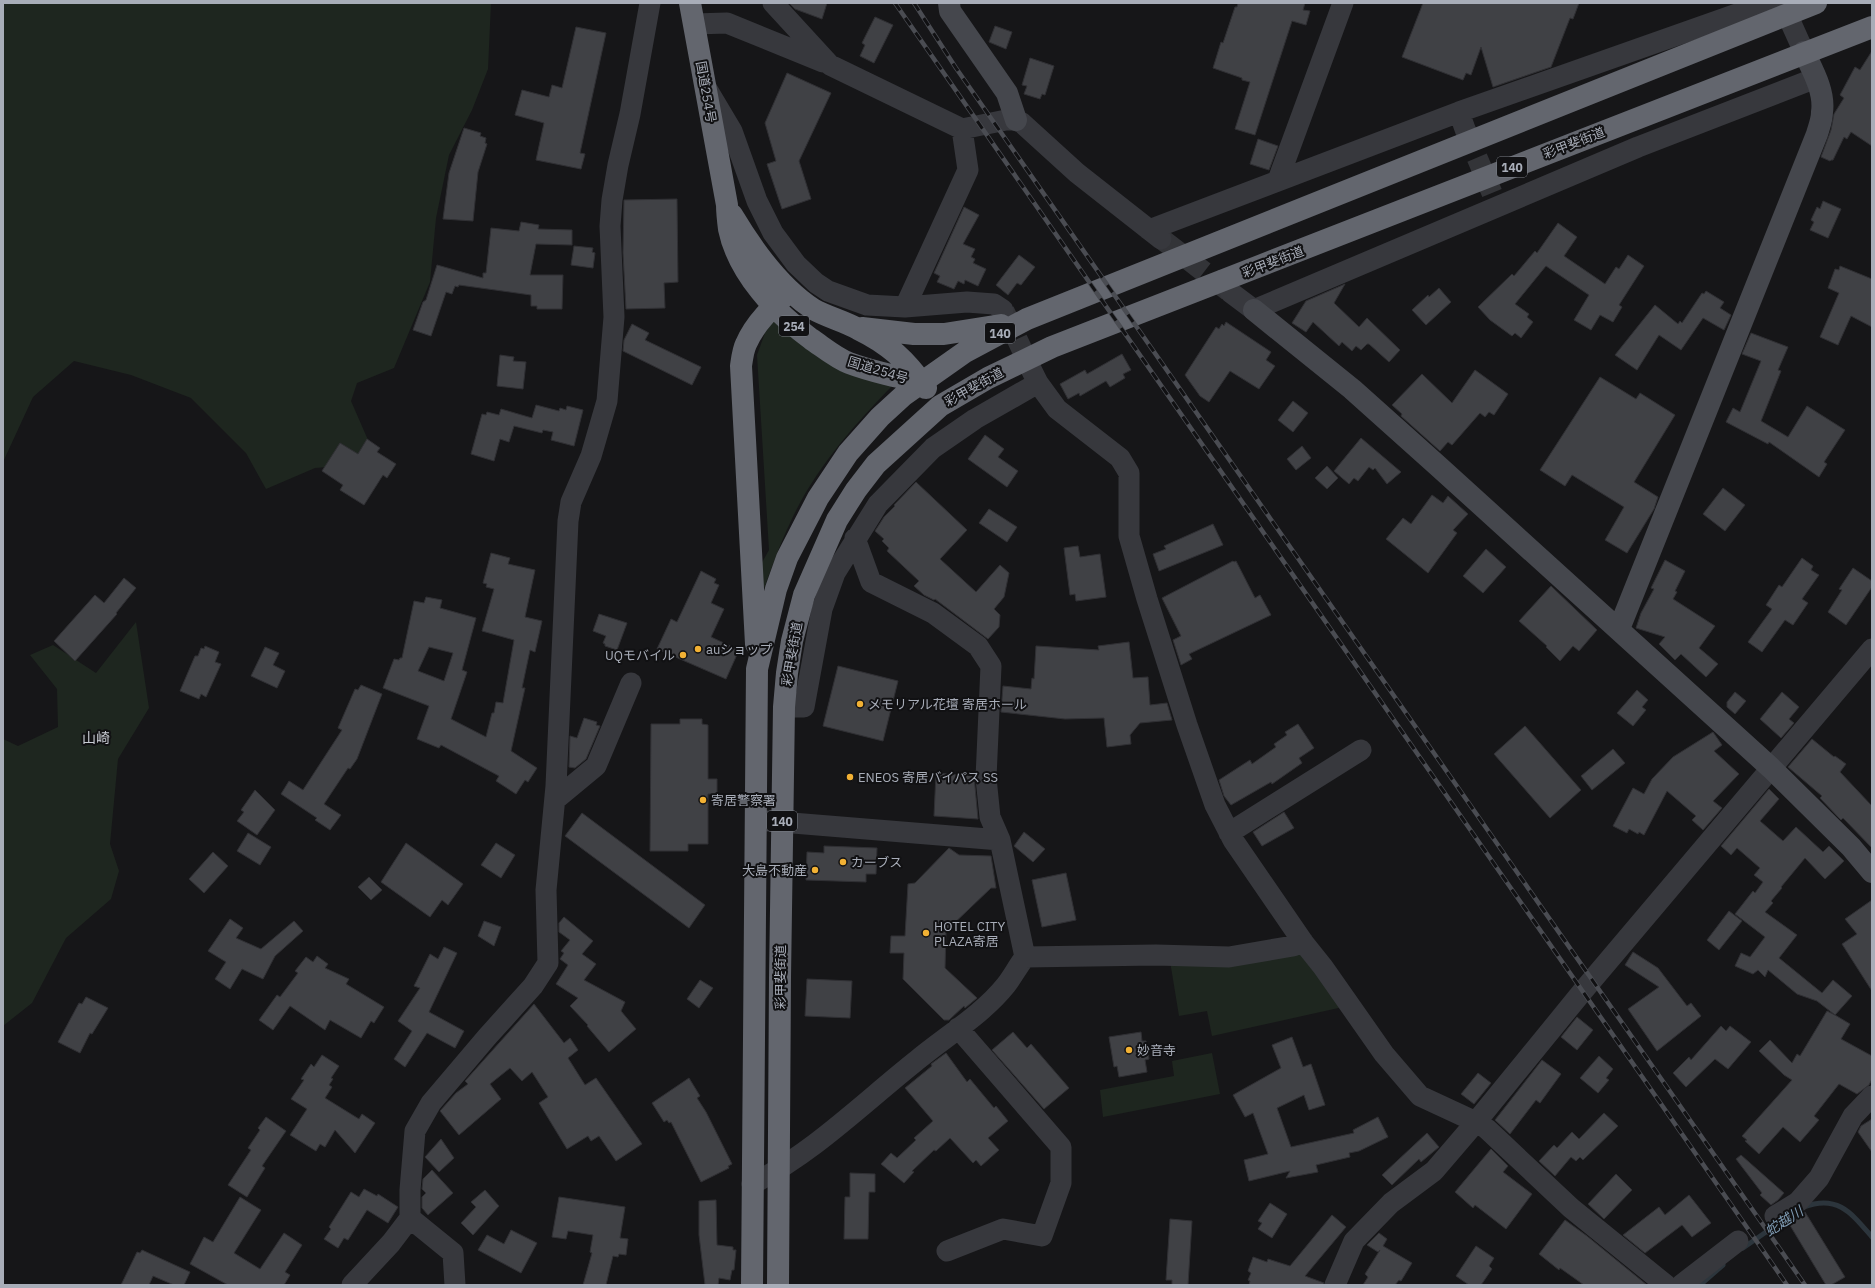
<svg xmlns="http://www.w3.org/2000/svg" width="1875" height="1288" font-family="'IBM Plex Sans','Noto Sans JP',sans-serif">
<rect width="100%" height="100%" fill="#161618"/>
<path fill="#1e261f" d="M3,3H491L488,69L472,110L449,155L436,218L430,282L394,368L357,383L351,401L368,440L355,459L339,466L315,468L266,489L246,453L191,398L131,375L74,361L33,397L3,462Z
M775,319L893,385C853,426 814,470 790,523C779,546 771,570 762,594L760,566L769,550L757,355L765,333Z
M136,622L149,708L118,759L110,844L119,871L111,899L66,938L32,1003L3,1026V739L18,746L58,727L57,689L30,655L53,645L96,673Z
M1302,950L1343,1007L1212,1036L1207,1011L1179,1016L1170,961Z
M1212,1053L1220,1094L1103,1117L1100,1090L1174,1076L1172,1061Z"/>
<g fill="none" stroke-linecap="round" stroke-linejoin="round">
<path stroke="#2c353c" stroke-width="5" d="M1804,1207C1838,1194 1852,1214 1872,1237
M1743,1248L1779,1223
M1700,1285L1723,1265"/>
</g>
<path fill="#404145" stroke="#303034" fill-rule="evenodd" d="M789,3H827L822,19L795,9Z
M1238,3H1305L1303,10L1310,11L1306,25L1292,21L1255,135L1235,129L1250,82L1242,80V78L1213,68L1221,42L1223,43L1235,7H1237Z
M1423,3H1579L1573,19L1570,18L1551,67L1493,87L1481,47L1471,75L1466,73L1463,80L1402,57Z
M875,17L893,25L874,63L860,56L865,45L862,43Z
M995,26L1012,32L1006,49L989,42Z
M576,27L606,33L580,153L585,154L581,169L536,160L544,123L515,115L522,90L549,97L552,85L562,88Z
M1872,51V146L1851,132L1847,139L1844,137L1833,160H1831L1830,161L1821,157L1831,130L1834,114L1844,98L1840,95L1855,67L1860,70Z
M1030,58L1054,66L1045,95L1042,94L1040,99L1024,94L1027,86L1022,85Z
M787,73L831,93L799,161L811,199L782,209L767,164L776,161L765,123Z
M464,128L481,133L480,136L486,138L485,143L487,144L478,172L473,221L443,219L449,173Z
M1258,139L1278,146L1269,170L1250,164Z
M677,199L678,282L664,283L665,308L626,309L623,253L624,200Z
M1823,201L1841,209L1828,238L1810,230L1814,222L1811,220L1817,207L1820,209Z
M964,207L979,215L963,244L975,249L971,257L975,259L973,263L986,269L978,286L965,280L964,284L958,281L954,289L937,282L940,276L934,273Z
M521,222L539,225L538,229L572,230V245L536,244L530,275H563L562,309H537V306H531V295L459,285L458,287L455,286L452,294L446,292L431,336L413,330L423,302L426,300L437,265L483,278V273H486L491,228L519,231Z
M1558,223L1577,237L1564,256L1605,284L1616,267L1619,269L1628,255L1644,266L1619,305L1622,307L1613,322L1600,315L1591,330L1574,320L1589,295L1546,266L1515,304L1529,314L1527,317L1533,322L1521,338L1515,333L1512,336L1490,320L1478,307L1512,274L1514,276L1535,251L1537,253Z
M574,246L593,248L592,252L595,253L593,268L571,265Z
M1019,255L1035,267L1021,285L1017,283L1008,295L996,285Z
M1840,266L1872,279V327L1851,316L1838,345L1820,337L1839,293L1828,288L1835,269L1839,270Z
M1345,284L1334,303L1359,327L1367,318L1400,350L1389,362L1369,344H1367L1361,350L1356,346L1352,351L1342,342L1339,346L1313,322L1306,332L1292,323L1306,301Z
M1439,288L1451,302L1426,325L1412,310L1428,295L1429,297Z
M1706,291L1724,302L1720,308L1731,315L1724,330L1703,318L1681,350L1659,335L1637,370L1615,355L1655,305L1678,324L1680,321L1682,323L1702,293L1704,294Z
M1226,322L1271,352L1266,360L1275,366L1259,389L1230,371L1209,402L1200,396L1185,375L1216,327L1219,329L1222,324L1224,326Z
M632,324L649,333L645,340L701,367L692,385L623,351L624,340Z
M1751,333L1788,347L1778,370L1781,371L1761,421L1788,437L1807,406L1845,430L1824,462L1827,464L1819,477L1769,442L1768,444L1726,422L1733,408L1740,412L1761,361L1742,354Z
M1122,354L1131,370L1123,374L1125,378L1110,387L1106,381L1080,396L1079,393L1068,399L1060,384L1085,370L1087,374Z
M500,355L514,357L513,361L526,362L523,389L497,386Z
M1475,370L1508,394L1494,415L1489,412L1485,417L1480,413L1452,445L1448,442L1440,451L1401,416L1402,414L1392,405L1422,374L1452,403Z
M1600,377L1636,399L1640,393L1675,415L1634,482L1658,497L1654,509L1627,553L1605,540L1624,507L1572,475L1565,486L1540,470Z
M1293,401L1308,413L1293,432L1278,420Z
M536,405L559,411L560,408L566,410L567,406L583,410L574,446L551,440L553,432L543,430L542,433L514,426L509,442L500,439L494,461L471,454L482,414L486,415L487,412L499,415L501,409L532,418Z
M985,435L1004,449L998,457L1018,471L1007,487L968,459Z
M1361,438L1401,472L1387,484L1375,468L1373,470L1369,467L1358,481L1354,478L1349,484L1334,471Z
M367,439L380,448L377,452L396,464L387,478L383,475L364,505L340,490L343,485L322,471L340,443L358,454Z
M1302,446L1311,458L1296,470L1287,459Z
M1327,466L1338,478L1327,489L1315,478Z
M916,482L967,530L940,559L976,592L1000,565L1009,573L1004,597L994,609L1000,615L999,627L988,639L935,599L934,600L924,595L914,586L919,581L887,551L889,548L882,541L884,539L875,531L884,517L895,506L894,505Z
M1723,488L1745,505L1725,531L1703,514Z
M1432,495L1443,503L1448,496L1468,514L1453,530L1457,533L1428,573L1386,539L1403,518L1411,524Z
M989,509L1017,527L1007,542L979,523Z
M1213,524L1223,545L1159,571L1153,554L1166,549L1164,546Z
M1078,546L1080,557L1100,554L1106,597L1076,601L1075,594L1070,595L1064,548Z
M1486,549L1506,567L1483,593L1463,576Z
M491,553L510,558L508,564L535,570L525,617L542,621L535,652L530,650L522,688H525L511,751L537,768L528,782L525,780L516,794L496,781L499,776L441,745L439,748L417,739L429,706L383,688L394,659L399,660L400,658H402L414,601L424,603L426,597L442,600L440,608L476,618L462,670L467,672L451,719L486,737L492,713H494L496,702L503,703L514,640L482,631L494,589L486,587L487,584L483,583ZM429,647L453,653L444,681L418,671Z
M1802,558L1813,566L1811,570L1819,575L1802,599L1808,603L1793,625L1785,620L1762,652L1748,642L1772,609L1766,605L1779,585L1782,587Z
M1665,560L1685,571L1675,591L1677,592L1673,599L1715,626L1699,648L1718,664L1706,677L1681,654L1675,660L1659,644L1665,637L1636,628L1641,613L1654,589L1651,588Z
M1233,561L1234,562L1236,561L1255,598L1260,595L1271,615L1189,654L1192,659L1181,665L1173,640L1181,636L1162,598Z
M1853,568L1872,581V587L1846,625L1828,612L1842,590L1839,589Z
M701,571L716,579L714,583L719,585L711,603L724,609L711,637L739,650L726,679L657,649L671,619L677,622Z
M124,578L136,588L116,613L117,614L75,661L54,641L95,595L104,603Z
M1551,586L1597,630L1579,651L1573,646L1560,661L1546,647L1547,646L1519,621Z
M599,614L627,623L617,650L605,646V644L603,643L606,636L593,631Z
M1129,642L1133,678L1148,677L1150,705L1167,703L1172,720L1140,723L1130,735L1131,744L1107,747L1104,718L1065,719L1001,712L1003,686L1031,689L1032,678L1034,679L1036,646L1099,650L1098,646Z
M205,646L219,652L215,662L221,664L206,697L201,694L199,699L180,691L195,656H198L201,648L204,649Z
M265,647L279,653L273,665L285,671L277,688L251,676Z
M838,666L898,681L883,741L823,726Z
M361,685L382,694L357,759L350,769L348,768L324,804L341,815L330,830L315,820L317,818L281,794L289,781L303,790L342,730L338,728L355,689L358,690Z
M1637,690L1648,700L1642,707L1646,710L1633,726L1617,713Z
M1735,692L1746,701L1735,714L1727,707V702Z
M1782,692L1799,707L1789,719L1794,723L1781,738L1760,719Z
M584,718L597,722L596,725L600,726L586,759L575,768L569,767L570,736L577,738Z
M680,719H702V724L708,725V779H717V794H708V844H688V851H650L651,724H680Z
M1298,724L1314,748L1299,758L1302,763L1272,784L1271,782L1231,805L1224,796L1219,780L1250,760L1252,764L1276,747L1274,744L1287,735L1285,732Z
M1525,726L1581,790L1550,818L1494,754Z
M1713,732L1722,745L1714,751L1739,774L1713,801L1722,808L1703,830L1692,820L1696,816L1667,791L1644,835L1639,832L1638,834L1629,829L1627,833L1613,826L1633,788L1644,794L1652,779L1673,757Z
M1812,739L1834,757L1835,756L1846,764L1840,772L1872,806V848L1843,818L1841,820L1838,817L1820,798L1822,796L1788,767Z
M1613,749L1625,763L1592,790L1581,776Z
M936,773L974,776L978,819L934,816Z
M1769,789L1779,799L1760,821L1783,841L1796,827L1823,852L1829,846L1844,861L1825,879L1805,858L1781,887L1782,888L1771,901L1773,903L1765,912L1797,935L1779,958L1822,993L1833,980L1852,996L1835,1015L1850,1024L1841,1039L1872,1056V1079L1869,1085L1857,1094L1839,1084L1814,1116L1819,1120L1800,1142L1783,1127L1759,1154L1745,1141L1747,1140L1742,1136L1792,1080L1784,1075L1759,1051L1770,1040L1792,1063L1797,1054L1800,1056L1827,1011L1835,1015L1817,1001L1797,994L1768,970L1765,977L1758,970L1753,974L1735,966L1741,953L1750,957L1765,937L1735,914L1753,891L1755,893L1763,882L1754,875L1760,868L1737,848L1731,855L1721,846Z
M255,790L275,810L257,835L237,821L244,812L241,810Z
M1284,812L1294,828L1262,846L1253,832Z
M582,813L705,905L689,928L565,836Z
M1024,832L1045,849L1033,862L1014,846Z
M248,833L271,847L260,865L237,851Z
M406,843L463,884L448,905L442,900L430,917L381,882Z
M496,843L515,855L501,878L481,865Z
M824,846L877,848L876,874H866V882L806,880L807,852L824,853Z
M949,848L959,855L991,856L996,888H991L946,931L945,968L977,998L965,1008L964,1006L949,1020H944L903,979L904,953H890L891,936H905L908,884L915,883Z
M213,852L228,866L204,893L189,879Z
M1066,873L1076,920L1042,927L1032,880Z
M369,877L382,890L371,900L358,887Z
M1872,900V991L1842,944L1857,934L1845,919Z
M1729,911L1742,921L1719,950L1707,940Z
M564,917L593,941L582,954L596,964L584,980L625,1002L621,1011L636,1029L609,1052L587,1026L588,1025L570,1006L578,998L556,984L568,965L560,959L564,953L561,951L570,940L559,932V923Z
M230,919L243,928L236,938L261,949L294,921L303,931L275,956L263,979L242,969L230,989L215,979L226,962L208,951Z
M484,921L501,927L494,946L478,936Z
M444,947L457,953L429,1012L464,1031L455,1048L427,1033L405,1067L394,1059L412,1031L398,1021L420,988L414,986L430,954L438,959Z
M1633,952L1658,968L1687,1006L1691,1003L1701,1016L1657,1051L1628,1009L1659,987L1625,965Z
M317,956L328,964L325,968L349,979L346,984L384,1007L374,1023L371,1021L361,1038L330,1020L325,1030L290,1006L273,1030L259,1020L277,995L280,997L298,973L295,971L306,957L313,962Z
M807,979L852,981L850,1018L805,1016Z
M700,980L713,988L699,1008L687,999Z
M86,997L108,1008L92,1034L90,1033L80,1053L58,1042L79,1003L82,1004Z
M534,1004L564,1043L570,1038L578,1050L568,1058L585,1085L596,1078L642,1144L616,1161L599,1136L591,1141L588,1136L567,1149L539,1103L548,1097L532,1072L522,1081L510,1068L490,1084L501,1099L459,1135L440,1111L456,1093L468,1084L465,1081Z
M1577,1017L1593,1030L1577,1050L1561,1037Z
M1721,1026L1726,1031L1730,1026L1751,1042L1728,1069L1715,1059L1686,1087L1673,1073L1689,1057L1691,1060Z
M1013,1032L1027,1048L1031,1044L1069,1088L1044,1109L992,1050Z
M1141,1032L1142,1041H1146L1149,1059L1145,1060L1147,1072L1119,1077L1117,1066L1114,1067L1109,1037Z
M1292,1037L1303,1067L1311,1064L1325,1105L1309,1110L1304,1095L1277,1108L1291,1147L1354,1133L1353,1130L1378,1117L1388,1137L1359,1151L1349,1153L1350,1157L1316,1165L1318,1172L1286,1178L1290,1171L1249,1181L1244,1160L1268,1154L1253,1113L1245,1117L1233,1095L1281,1068L1272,1045Z
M946,1053L967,1082L970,1079L994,1108L996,1106L1008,1121L988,1138L999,1150L981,1166L976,1160L973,1163L950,1138L936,1151L934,1150L912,1171L914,1172L904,1183L881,1164L891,1153L897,1158L916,1140L914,1138L933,1121L905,1088L932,1066L931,1064Z
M322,1055L339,1066L331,1078L333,1079L329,1085L332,1087L325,1098L359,1119L362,1114L375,1123L355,1153L335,1130L325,1147L320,1144L316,1151L290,1135L307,1109L291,1099L304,1080L301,1079L311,1064L314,1067Z
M1599,1056L1613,1069L1606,1078L1609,1080L1598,1093L1580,1078Z
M1542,1060L1561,1074L1540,1103L1536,1100L1510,1134L1495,1120Z
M1478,1073L1491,1083L1474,1104L1461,1094Z
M689,1078L700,1096L697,1098L706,1112L732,1164L728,1166L729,1168L701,1182L671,1122L669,1123L667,1120L664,1122L652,1103Z
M1604,1113L1618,1126L1583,1160L1580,1157L1576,1161L1571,1157L1555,1176L1539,1161L1554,1145L1557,1148L1572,1132L1579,1139Z
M266,1117L286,1131L262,1166L265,1168L247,1197L228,1185L251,1150L248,1148L260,1130L258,1128Z
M1872,1119V1152L1858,1132L1861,1126Z
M1427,1133L1439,1147L1421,1162L1419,1159L1392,1185L1382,1175Z
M441,1139L454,1158L439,1172L425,1157Z
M1491,1149L1508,1166L1503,1172L1532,1194L1506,1229L1475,1205L1473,1208L1455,1192Z
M1741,1155L1784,1193L1778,1200L1771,1205L1760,1195L1762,1193L1736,1159Z
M432,1170L453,1193L428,1215L422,1208V1197L426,1193L422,1189L423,1179Z
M850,1173L875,1174V1192H869L868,1239H844L845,1197H850Z
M1616,1174L1632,1190L1604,1219L1588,1204Z
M364,1189L377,1196L378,1194L398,1207L388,1223L367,1210L348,1240L344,1238L338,1248L324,1239L331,1229L329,1227L351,1192L359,1197Z
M485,1190L499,1206L473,1235L461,1223L476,1207L471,1202Z
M1689,1195L1711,1223L1692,1237L1682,1225L1645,1253L1623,1235L1659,1207L1665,1215Z
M240,1197L261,1210L234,1253L260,1269L284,1233L302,1245L285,1272L290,1275L284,1285H228L190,1264L204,1237L213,1242Z
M559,1197L625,1207L620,1238L628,1239L626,1255L619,1254L618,1257L613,1256L606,1285H583L592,1253L590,1252L593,1235L568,1231L566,1239L552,1237Z
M716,1200L717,1245L733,1247V1250H736L734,1270H732L730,1280L719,1278L718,1285H705L699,1235V1201Z
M1270,1203L1287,1214L1272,1238L1258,1229L1262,1223L1258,1221Z
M1805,1212L1845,1277L1831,1285H1826L1788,1222Z
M1332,1215L1346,1227L1305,1276L1324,1283L1323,1285H1249L1250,1281L1248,1280L1251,1273L1248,1271L1253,1257L1267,1262L1268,1259L1290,1266Z
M1170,1219L1192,1221L1188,1285H1172V1280H1166Z
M1565,1220L1587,1236L1647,1285H1584L1560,1268L1559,1270L1539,1254Z
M511,1230L537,1243L521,1273L478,1250L487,1235L504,1244Z
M1379,1233L1387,1239L1383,1246L1412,1263L1401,1281L1399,1280L1395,1285H1363L1368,1277L1365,1274L1380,1250L1378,1252L1367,1245Z
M1476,1246L1494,1258L1489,1266L1492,1269L1481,1285H1469L1456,1276Z
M142,1250L190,1272L184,1285H174L153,1276L149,1285H121L137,1252L140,1253Z"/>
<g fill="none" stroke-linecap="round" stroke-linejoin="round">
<path stroke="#333438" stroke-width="21" stroke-dasharray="21 10" stroke-linecap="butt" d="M1465,129L1492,193
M1163,240L1230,292
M1004,311L1031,369"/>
<path stroke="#37383d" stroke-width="21" d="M773,3L830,65L962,129L1006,120H1016L1022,123L1077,173L1161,239
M1782,3L1804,52
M694,24L727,23L823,62
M707,89L732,131L757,201L773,233L796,264L816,283L828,291L867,305L905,307L967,302L994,304L1003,310
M1459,112L1465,129
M1278,180L1343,3
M1149,230L1459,112L1768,3
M1230,292L1254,310L1638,147L1816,78
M905,307L968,170L962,129
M1031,369L1038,383L1057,409L1120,458L1129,473V536L1147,599L1187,725L1215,805L1233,840L1303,942L1323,967L1384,1054L1420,1096L1476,1122L1487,1129L1571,1208L1666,1285
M855,538L871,582L933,613L978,646L991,666L986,778L990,817L1000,840L1025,957
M784,707H804L822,609L835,573L878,504L933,448L975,419L1038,383
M555,800L596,766L631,683
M757,820L1000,840
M1229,833L1361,750
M752,1184C813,1153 862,1104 916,1061C946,1036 982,1015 1006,985C1013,976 1018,966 1025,957L1156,955L1229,957L1293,946L1303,942
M1775,1216L1798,1202L1819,1178L1853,1116L1872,1096
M410,1218L453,1253L455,1285
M947,1251L1003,1229L1042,1236L1061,1183V1147L958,1028
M352,1285L391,1243L410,1218V1190L415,1131L431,1103L487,1037L533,986L548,963L546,890L556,786L568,521L571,502L591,456L607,401L614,317L610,226L612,200L618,165L630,114L650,3
M1335,1285L1354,1241L1391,1203L1434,1171L1476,1122L1582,992L1872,649
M1681,1285L1738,1241"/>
<path stroke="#45474d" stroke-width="22" d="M949,3L950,11L1007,93L1016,120
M1254,310L1352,389L1438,466L1771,768L1851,847L1872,872
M1619,629L1817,134C1819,127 1822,120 1822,112C1825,92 1813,71 1804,52"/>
<path stroke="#63666e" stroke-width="22" d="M690,3L727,205C727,213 728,221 729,229C738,273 776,313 811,339C823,347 836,358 849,363C873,372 898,377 923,382
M732,215C753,250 779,287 813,309C827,317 844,321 858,329C889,344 906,360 926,388
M862,328L914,334H944L1001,325
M756,644L741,366C742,359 743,350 746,344C755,323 773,306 790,291
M752,1285L757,669L776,589L787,558L818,498L848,453L880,417L904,395L965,352L1027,319L1816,3
M778,1285L780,978L784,707L787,673L792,641L804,595L837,520L856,490L876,464L940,406L988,378L1052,347L1872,27"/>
<defs>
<path id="rail" d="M895,3L1787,1285
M914,3L956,68L1805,1285"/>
</defs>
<use href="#rail" stroke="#4a4c52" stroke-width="4.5"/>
<use href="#rail" stroke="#111113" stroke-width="3" stroke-dasharray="9" stroke-linecap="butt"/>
</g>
<g fill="#f2b134" stroke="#111113" stroke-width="1.5">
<circle cx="698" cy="649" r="4"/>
<circle cx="683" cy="655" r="4"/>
<circle cx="860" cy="704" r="4"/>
<circle cx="850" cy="777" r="4"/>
<circle cx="703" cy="800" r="4"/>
<circle cx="843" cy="862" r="4"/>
<circle cx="815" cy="870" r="4"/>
<circle cx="926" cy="933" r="4"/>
<circle cx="1129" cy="1050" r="4"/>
</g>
<g text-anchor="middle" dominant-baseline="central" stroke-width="4" stroke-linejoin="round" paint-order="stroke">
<g fill="#111113" stroke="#7b7e86" stroke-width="1">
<rect x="1497" y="157" width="30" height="20" rx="3"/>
<rect x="779" y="316" width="30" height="20" rx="3"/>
<rect x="985" y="323" width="30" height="20" rx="3"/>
<rect x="767" y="811" width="30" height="20" rx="3"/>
</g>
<g font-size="12" font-weight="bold" fill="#a8adb8">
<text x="1512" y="167">140</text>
<text x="794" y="326">254</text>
<text x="1000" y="333">140</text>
<text x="782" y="821">140</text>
</g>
<g font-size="13" fill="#a8adb8" stroke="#111113">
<text transform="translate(706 92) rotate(80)">国道254号</text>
<text transform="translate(1574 143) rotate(-21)">彩甲斐街道</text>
<text transform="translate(1273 262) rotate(-21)">彩甲斐街道</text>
<text transform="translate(878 370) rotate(17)">国道254号</text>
<text transform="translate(974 387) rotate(-29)">彩甲斐街道</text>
<text transform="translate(792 654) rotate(-80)">彩甲斐街道</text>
<text transform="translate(780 977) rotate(-90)">彩甲斐街道</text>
</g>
<g font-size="13" fill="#a8adb8" stroke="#111113" text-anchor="start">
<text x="706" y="649">auショップ</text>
<text x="675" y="655" text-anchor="end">UQモバイル</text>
<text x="868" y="704">メモリアル花壇 寄居ホール</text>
<text x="858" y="777">ENEOS 寄居バイパス SS</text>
<text x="711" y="800">寄居警察署</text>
<text x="851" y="862">カーブス</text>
<text x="807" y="870" text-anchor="end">大島不動産</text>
<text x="934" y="926">HOTEL CITY<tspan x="934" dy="15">PLAZA寄居</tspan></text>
<text x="1137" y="1050">妙音寺</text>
</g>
<g font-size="14" fill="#c9ccd4" stroke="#111113">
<text x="96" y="738">山崎</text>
</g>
<g font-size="14" font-style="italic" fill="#7f9bb3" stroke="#111113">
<text transform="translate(1784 1221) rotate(-33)">蛇越川</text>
</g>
</g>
<rect width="1875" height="1288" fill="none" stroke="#a8adb8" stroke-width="8"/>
</svg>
